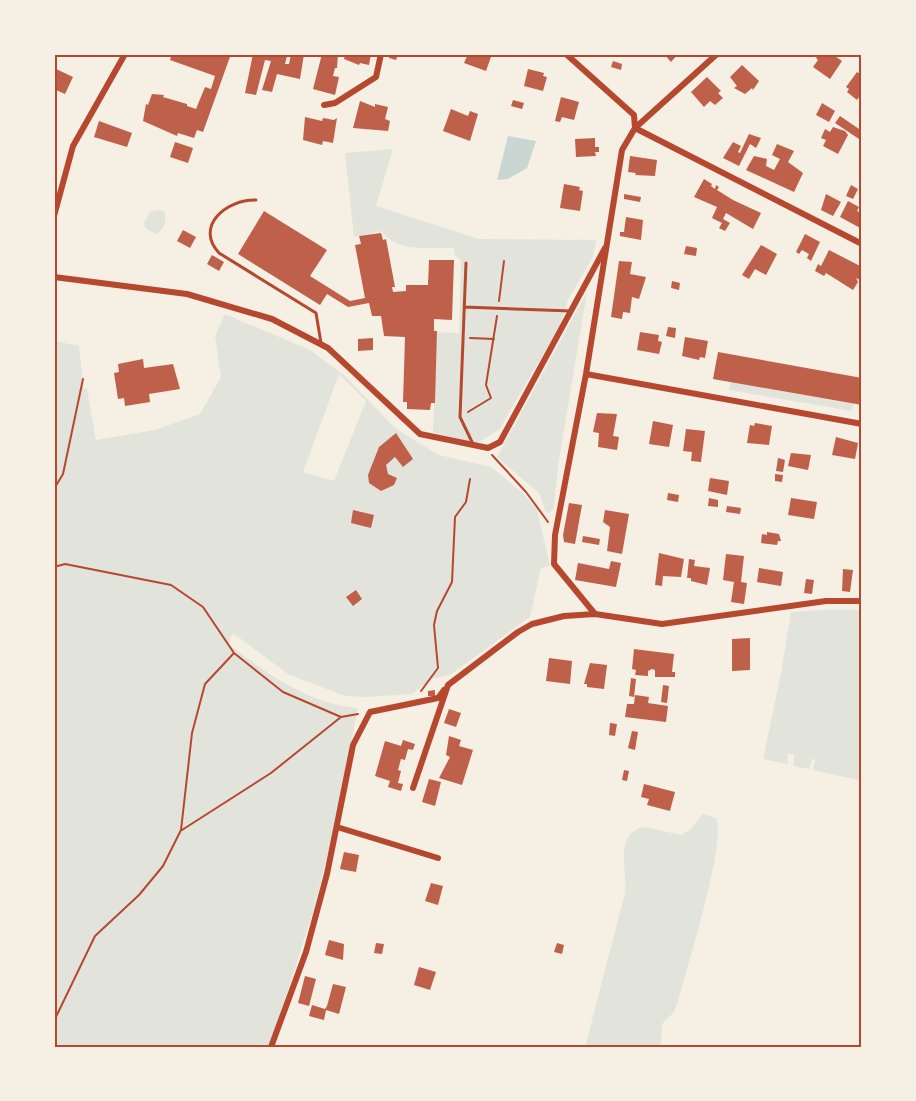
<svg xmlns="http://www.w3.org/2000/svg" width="916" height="1101" font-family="Rubik,sans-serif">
<rect width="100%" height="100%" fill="#f6efe4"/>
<path fill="#e2e4dc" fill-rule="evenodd" d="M393,149L376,206L479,239L596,240L593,257L568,300L560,325L499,430L475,444L433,432L437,332L459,333L461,260L455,255L454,248C432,247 394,253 382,231L354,237L345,153Z
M156,210L164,211C167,220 165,230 156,234L145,228L144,223L149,213Z
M587,292L558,466L554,509L549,513L545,511L540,494L497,457Z
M225,314L310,350L345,376L396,429L439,455L491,467L522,492L537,510L550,566L541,568L530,617L450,675L432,679L412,694L366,697L345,696L288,674L233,633L228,644C267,673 308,704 358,708L331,842L312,915L271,1042L268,1047H54V341L79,346L84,389H87L96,440L155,430L200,414L221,377L215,336ZM339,374L366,401L334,481L303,472Z
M731,382L854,404L852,411L729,390Z
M819,610H862V781L813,770L815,760L813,758L809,769L794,766V754H787L788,764L763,759L781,673L791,612Z
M703,814L716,818C727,842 686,970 678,1002L673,1013L662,1024L661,1047H585L625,893C628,872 613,833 644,827L681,835L689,831Z"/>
<path fill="#c9d6d2" d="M508,136L536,141L527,168L508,179L497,180Z"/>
<path fill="#bf614a" d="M172,54H231L203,132L197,130L194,138L178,133L177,136L143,121L146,104L148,105L152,94L164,95L163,97L187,104V106L196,109L205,87L211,89L215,76L170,60Z
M253,54H279L287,56L285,64H289L291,54H304L300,79L277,74L272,92L262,90L271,61L265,60L256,95L245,93Z
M322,54H338L337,68H335L333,76L339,77L335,95L313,89Z
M345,54H371L369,65L360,63L359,65L344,59Z
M390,54H398L396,60L389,58Z
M468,54H492L486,71L464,63Z
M664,54H678L671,62Z
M819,54H832L842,61L830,79L813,67L818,60L816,58Z
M613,61L622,64L621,70L611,67Z
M742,65L759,81L753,90L752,88L745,94L734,88L737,86L730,77Z
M54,68L73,77L65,94L54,89Z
M528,69L544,73L543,76L547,77L543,91L524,86Z
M857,72L862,75V99L859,97L857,100L847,92L849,89L846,87Z
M707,77L721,91L718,93L723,98L715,105L710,101L704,107L691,92Z
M561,97L579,102L574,120L562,117L560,122L555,121Z
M513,100L524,103L522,109L511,106Z
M360,101L375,107V104L388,107L385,119L390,121L388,131L353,128Z
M822,103L835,111L829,122L816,115Z
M451,109L468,116L470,111L478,114L470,141L443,131Z
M840,116L862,131V141L835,123Z
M305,117L322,121L323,118L334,120L337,118L333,143L323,141L322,145L303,140Z
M99,121L132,133L127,147L94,137Z
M833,127L845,131L848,135L838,154L823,146L826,140L821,138L825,129L830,132Z
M749,134L761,138L756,148L750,144L739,166L723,158L733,142L741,146L738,152L740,153Z
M595,138V147H599V152H595L596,156L576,157L575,139Z
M175,142L193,148L188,163L170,157Z
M777,144L794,151L788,162L803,173L794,192L746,170L754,156L767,159L766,166L774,170L780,159L772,155Z
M630,156L657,160L655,176L635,175L636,173L628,172Z
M704,179L712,184L711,186L715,189L716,185L719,187L717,190L733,200L761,213L753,229L726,213L723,219L730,223L725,231L719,228L722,223L712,218L717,207L694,197Z
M564,184L580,187L579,190L583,191L580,211L560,208Z
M851,185L858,189L853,199L846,196Z
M624,194L641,197L640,202L624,199Z
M826,194L841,202L833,216L821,210Z
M848,201L859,207L857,211L860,213L862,208V229L840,217Z
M264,211L327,250L310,276L350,301L365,298L355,245L361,244L359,236L381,233L383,240L386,239L395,287H392L393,292L406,291V285H428L429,260H454L452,320L434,319V331H437L435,403H431L430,410L407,409V402H403L405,337L384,336L381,316H372L369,303L348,307L327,294L320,305L238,254Z
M626,217L643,220L641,240L620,236V232H624Z
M183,230L196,237L190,248L177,241Z
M805,234L820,242L811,261L807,258L809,254L802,250L799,254L796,252Z
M761,245L777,254L766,275L755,269L749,279L742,275Z
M686,246L697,248L696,256L684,254Z
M829,250L862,267V281L856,278L858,282L853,290L826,273L824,276L815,271L818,264L821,266Z
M212,255L224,262L219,271L207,264Z
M619,261L632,262L630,274L646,277L639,299L632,297L630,313L623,312L622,319L611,317Z
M672,281L680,283L679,290L671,288Z
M668,327L676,328L675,338L666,336Z
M640,332L659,335L658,341L662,342L659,354L637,350Z
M685,337L708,341L705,358L700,357L699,360L682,356Z
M373,338V350L358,351V339Z
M718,352L862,378V405L713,379Z
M143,359L144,368L173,364L180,389L149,394L150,402L125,406L124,398L118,399L114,373L119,372L118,364Z
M597,413L617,414L613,436L619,437L617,450L598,447L599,433L593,432Z
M653,421L673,425L669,447L649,444Z
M755,423L772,426L769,445L747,443L750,425L754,426Z
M686,429L705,431L701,462L691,461L692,452L683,451Z
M396,433L413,459L403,467L395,457L386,465L388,474L397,478L394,485L381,491L369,483L368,475L379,447Z
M836,437L858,443L855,459L832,455Z
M791,453L811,455L808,470L788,466Z
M778,458L785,460L783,472L776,471Z
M775,474L783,475L782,482L775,481Z
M710,478L729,481L727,495L708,491Z
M668,493L679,495L678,502L667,500Z
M709,498L718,500V507L708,506Z
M791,498L817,502L814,519L788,515Z
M569,503L582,505L575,544L564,542L563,535Z
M727,506L741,508L740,514L726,512Z
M353,510L374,515L371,528L351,523Z
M605,510L629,514L622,554L607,551L610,527L603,522Z
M767,532L779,534L781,541H778L777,545L761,543L762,534L767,535Z
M583,536L600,539L599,545L582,542Z
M659,553L684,559L681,577L663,576L662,586L655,585Z
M726,554L744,556L741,582L747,583L744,604L731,602L734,582L723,580Z
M689,559L695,560L694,566L710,568L707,585L691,581V578H687Z
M611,561L621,563L616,587L575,580L578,563L609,569Z
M759,568L783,572L781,586L757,582Z
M843,569L853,570L850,592L842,591Z
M806,579L814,580L812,594L804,593Z
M356,590L362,599L353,606L346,597Z
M750,638V670L732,671V639Z
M634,649L674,654L672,672H675V677H655V670L652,669L648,671V676L635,675L636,670L632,669Z
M549,658L572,661L570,684L546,681Z
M590,663L607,665L604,689L587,687V684H584Z
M631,678L636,679L634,697L629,696Z
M663,685L669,686L667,703L661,702Z
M435,690V696H428V691Z
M635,695L649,697L648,703L668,706L666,722L625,717L627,704H634Z
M449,709L461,713L456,727L444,723Z
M610,723L617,724L615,736L609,735Z
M632,731L638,732L635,750L628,748Z
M449,736L461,740L459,746L473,750L462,785L439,778L450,757L446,755Z
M403,740L415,744L413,750L408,749L405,760L401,759L398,770L401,771L398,783L403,784L401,791L388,787L390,781L375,776L385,741L401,746Z
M624,770L629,771L627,781L622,780Z
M429,779L441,782L435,806L422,802Z
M644,784L675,792L670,811L647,805L649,799L641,797Z
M344,852L359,855L356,872L340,869Z
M431,883L443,886L438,905L425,901Z
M329,940L344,944L343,960L325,955Z
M376,943L384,944L382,954L374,953Z
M557,943L564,945L562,954L554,952Z
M419,967L436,972L430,990L414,985Z
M305,976L316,979L309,1006L298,1003Z
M333,984L346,987L339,1014L326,1010L324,1020L309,1016L312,1005L325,1009L327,1006Z"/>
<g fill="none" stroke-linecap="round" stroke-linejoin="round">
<path stroke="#b5482f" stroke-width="2" d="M499,301L504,261
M470,338L494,339
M468,412L491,398L486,385L497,316
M492,455L526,492L548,522
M54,489L63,474L83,379
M54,567L65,564L171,585L203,607L234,653L283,692L341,717L358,714
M421,691L438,668L434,625L437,611L452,582L455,517L466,502L470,479
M182,830L271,773L341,717
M54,1021L95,936L139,895L163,866L181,830L192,733L205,684L234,653"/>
<path stroke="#b5482f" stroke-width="3" d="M256,200C227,199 194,226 219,253L316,313L321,343
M466,263L460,417L473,444
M464,307L571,311"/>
<path stroke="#b5482f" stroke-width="6" d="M566,54L634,115L635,128
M324,105L335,103L376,77L381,54
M635,128L862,244
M54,216L73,146L125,54
M54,277L187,294L272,319L328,348L420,434L488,448L500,442L605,248
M586,374L862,424
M595,614L554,564L555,535L586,374L622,150L635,128L717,54
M413,788L448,685L518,632L532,624L564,616L595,614L662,624L826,601H862
M337,827L438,858
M271,1047L306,952L327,874L353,745L370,712L438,698L444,690"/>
</g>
<rect width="916" height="1101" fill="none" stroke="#f6efe4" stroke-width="111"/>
<rect x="56" y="56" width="804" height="990" fill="none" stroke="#b5482f" stroke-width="2"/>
</svg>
